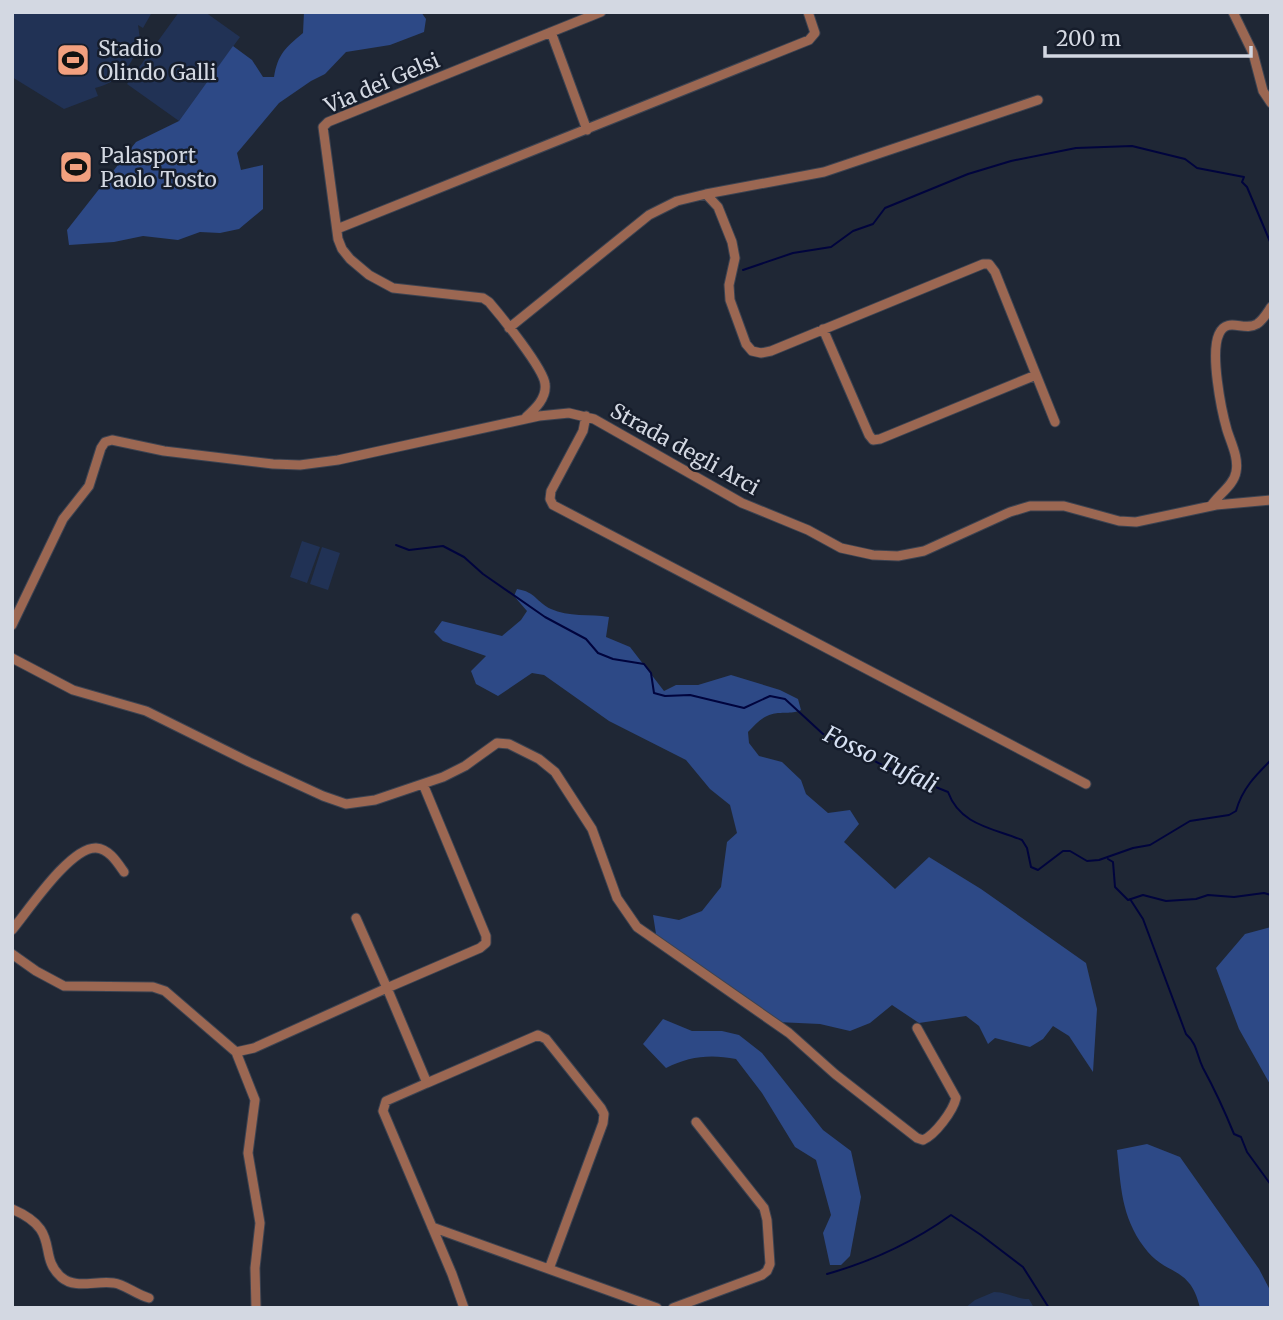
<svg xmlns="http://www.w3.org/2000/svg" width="1283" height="1320" font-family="Merriweather,serif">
<rect width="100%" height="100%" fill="#1f2735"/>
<path fill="#213255" d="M12,12H149L151,14L143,28L138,25L140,39L144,42L142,48L137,47C132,68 116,83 95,88L98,96L64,109L12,77Z
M179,12H205L240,37L179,121L127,84Z
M302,541L320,547L307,583L290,577Z
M322,547L340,553L328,590L310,584Z
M994,1292C1007,1292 1016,1299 1029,1299L1034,1308H965L975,1300Z"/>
<path fill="#2d4986" d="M304,12H421L426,19L424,32L390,45L346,52L325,74L311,81L279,103L237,153L241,170L263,165V209L239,229L220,233L200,232L178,240L143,236L114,242L69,245L67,230L136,142L179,121L233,46L252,60L263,77H274C278,54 285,48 303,33Z
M517,589C536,592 536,602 551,609C568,617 590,614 609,617L606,637L630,647L664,691L676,685H698L731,675L780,690L798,699L801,710C792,714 788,712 778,713C764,714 757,723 748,732L749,743L759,756L782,762L801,780L806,794L828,813L850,810L859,824L844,842L895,889L929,857L981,889L1086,963L1097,1009L1093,1072L1069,1036L1053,1026L1043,1039L1030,1047L995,1038L988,1044L979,1026L966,1016L919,1023L892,1005L870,1023L850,1031L820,1024L777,1022L656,934L653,915L679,920L702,911L721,887L727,842L737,833L730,805L710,789L686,760L609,721L544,675L532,673L498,696L476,684L471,671L486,656L443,641L434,632L442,621L502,636L521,620L527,611L514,596Z
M1271,927V1086L1239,1029L1216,968L1245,934Z
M663,1019L692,1031H722L739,1035L762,1053L823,1130L851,1151L861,1197L850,1256L841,1265H830L823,1233L831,1215L816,1160L795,1147L762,1093L736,1059C711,1054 689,1056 666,1068L643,1044Z
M1147,1144L1180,1157L1259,1269L1271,1292V1308H1200C1190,1264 1165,1277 1144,1247C1121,1216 1121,1186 1117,1150Z"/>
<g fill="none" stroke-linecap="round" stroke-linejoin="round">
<path stroke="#00043d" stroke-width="2" d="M743,270L793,253L831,247L853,231L873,224L885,208L968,174L1011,161L1076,148L1132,146L1185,159L1197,168L1244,177L1242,182L1247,187L1271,244
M396,545L409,550L443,546L464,557L483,574L545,617L586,639L598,653L613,659L644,664L651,673L654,693L665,696L690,695L744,708L770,696L785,699L823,734L886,767L948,792C960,825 992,828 1022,840L1027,848L1031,867L1038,870L1063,851H1070L1087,861L1099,860L1133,848L1150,845L1190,821L1229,815L1236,811C1242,789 1255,776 1271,760
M1108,859L1113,862L1115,887L1128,900L1143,895L1166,901L1196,899L1208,895L1234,897L1264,893L1271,895
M1130,899L1143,919L1186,1034C1198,1045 1196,1054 1203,1068C1215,1090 1225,1112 1234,1134L1241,1137L1247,1152L1271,1185
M827,1274C873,1261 912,1243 951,1215L981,1235L1023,1267L1049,1308"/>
<defs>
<path id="minor" d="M1233,12L1253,53L1263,91L1271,103
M551,32L587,130
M706,194L824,172L1038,100
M337,229L809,40L815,33L808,12
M509,328L649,215L677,201L706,194L718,207L732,242L735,258L729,285L730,300L746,344L752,351L761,353L771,351L983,264H989L995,272L1055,422
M823,329L869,435L873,440L880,439L1036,375
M586,416L583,431L551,491L550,499L553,505L1086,784
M526,417C535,409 547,398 545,384C544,369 501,316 489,302L483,298L393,288L369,275L350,259L342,249L338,239L323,127L328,122L601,12
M1211,506C1218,495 1234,485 1236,472C1239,458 1231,443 1227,430C1221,409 1210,353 1219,334C1227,316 1244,332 1257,324C1263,320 1267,313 1271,307
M12,625L63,519L89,486L101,448L105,442L112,440L164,451L273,464L300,465L338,460L539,416L569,413L594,419L742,503L808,530L841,548L873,555L898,556L924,551L1010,512L1030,506H1064L1119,521L1136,522L1216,505L1271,500
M12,658L73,690L146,711L249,762L323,796L346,804L375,800L443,777L465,766L497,743L509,744L539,759L555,772L592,829L617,898L637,927L789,1033L835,1074L917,1138L923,1140C935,1135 953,1111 956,1098L917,1028
M356,918L387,988L480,948L486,943V936L423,784
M12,930C28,911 70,847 96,848C109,849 117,862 124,872
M12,954L36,971L64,986L153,987L165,991L236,1052L254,1048L387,988L427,1083L386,1101L383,1111L452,1274L464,1308
M236,1052L255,1100L248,1153L260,1223L255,1268L256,1308
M427,1083L538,1035L546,1039L601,1108L604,1114L603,1123L549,1269
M12,1209C63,1231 36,1254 61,1277C76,1290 96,1280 114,1283C124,1284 137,1295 149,1298
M432,1227L657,1308
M673,1308L762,1275L767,1271L770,1264L767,1220L764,1208L696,1122"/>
</defs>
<use href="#minor" stroke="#3c4351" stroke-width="11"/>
<use href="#minor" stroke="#9b6752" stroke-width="9"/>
</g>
<defs>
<symbol id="stadium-square" viewBox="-11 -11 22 22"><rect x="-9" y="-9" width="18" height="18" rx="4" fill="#f2a07f" stroke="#161d2b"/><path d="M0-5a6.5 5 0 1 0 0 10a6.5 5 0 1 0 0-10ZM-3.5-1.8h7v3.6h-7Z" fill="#111"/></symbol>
</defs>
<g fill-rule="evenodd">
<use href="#stadium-square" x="54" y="41" width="38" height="38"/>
<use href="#stadium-square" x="57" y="148" width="38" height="38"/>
</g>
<g text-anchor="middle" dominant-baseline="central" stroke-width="5" stroke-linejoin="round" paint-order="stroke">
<g font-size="21" fill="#d3d8e2" stroke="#161d2b" text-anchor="start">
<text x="98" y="48">Stadio<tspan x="98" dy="24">Olindo Galli</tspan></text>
<text x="100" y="155">Palasport<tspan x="100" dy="24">Paolo Tosto</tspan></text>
</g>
<g font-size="21" fill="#d3d8e2" stroke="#161d2b">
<text transform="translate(382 83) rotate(-23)">Via dei Gelsi</text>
<text transform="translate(685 449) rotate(29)">Strada degli Arci</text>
</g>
<g font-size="23" font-style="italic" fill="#d7e1f3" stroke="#161d2b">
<text transform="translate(881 759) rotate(26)">Fosso Tufali</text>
</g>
</g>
<rect width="1283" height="1320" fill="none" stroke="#d3d8e2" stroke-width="28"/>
<path d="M1045 46v10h206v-10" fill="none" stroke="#d3d8e2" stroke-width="3.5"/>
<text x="1056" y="46" font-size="21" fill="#d3d8e2" stroke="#161d2b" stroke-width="5" paint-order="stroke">200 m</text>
</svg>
